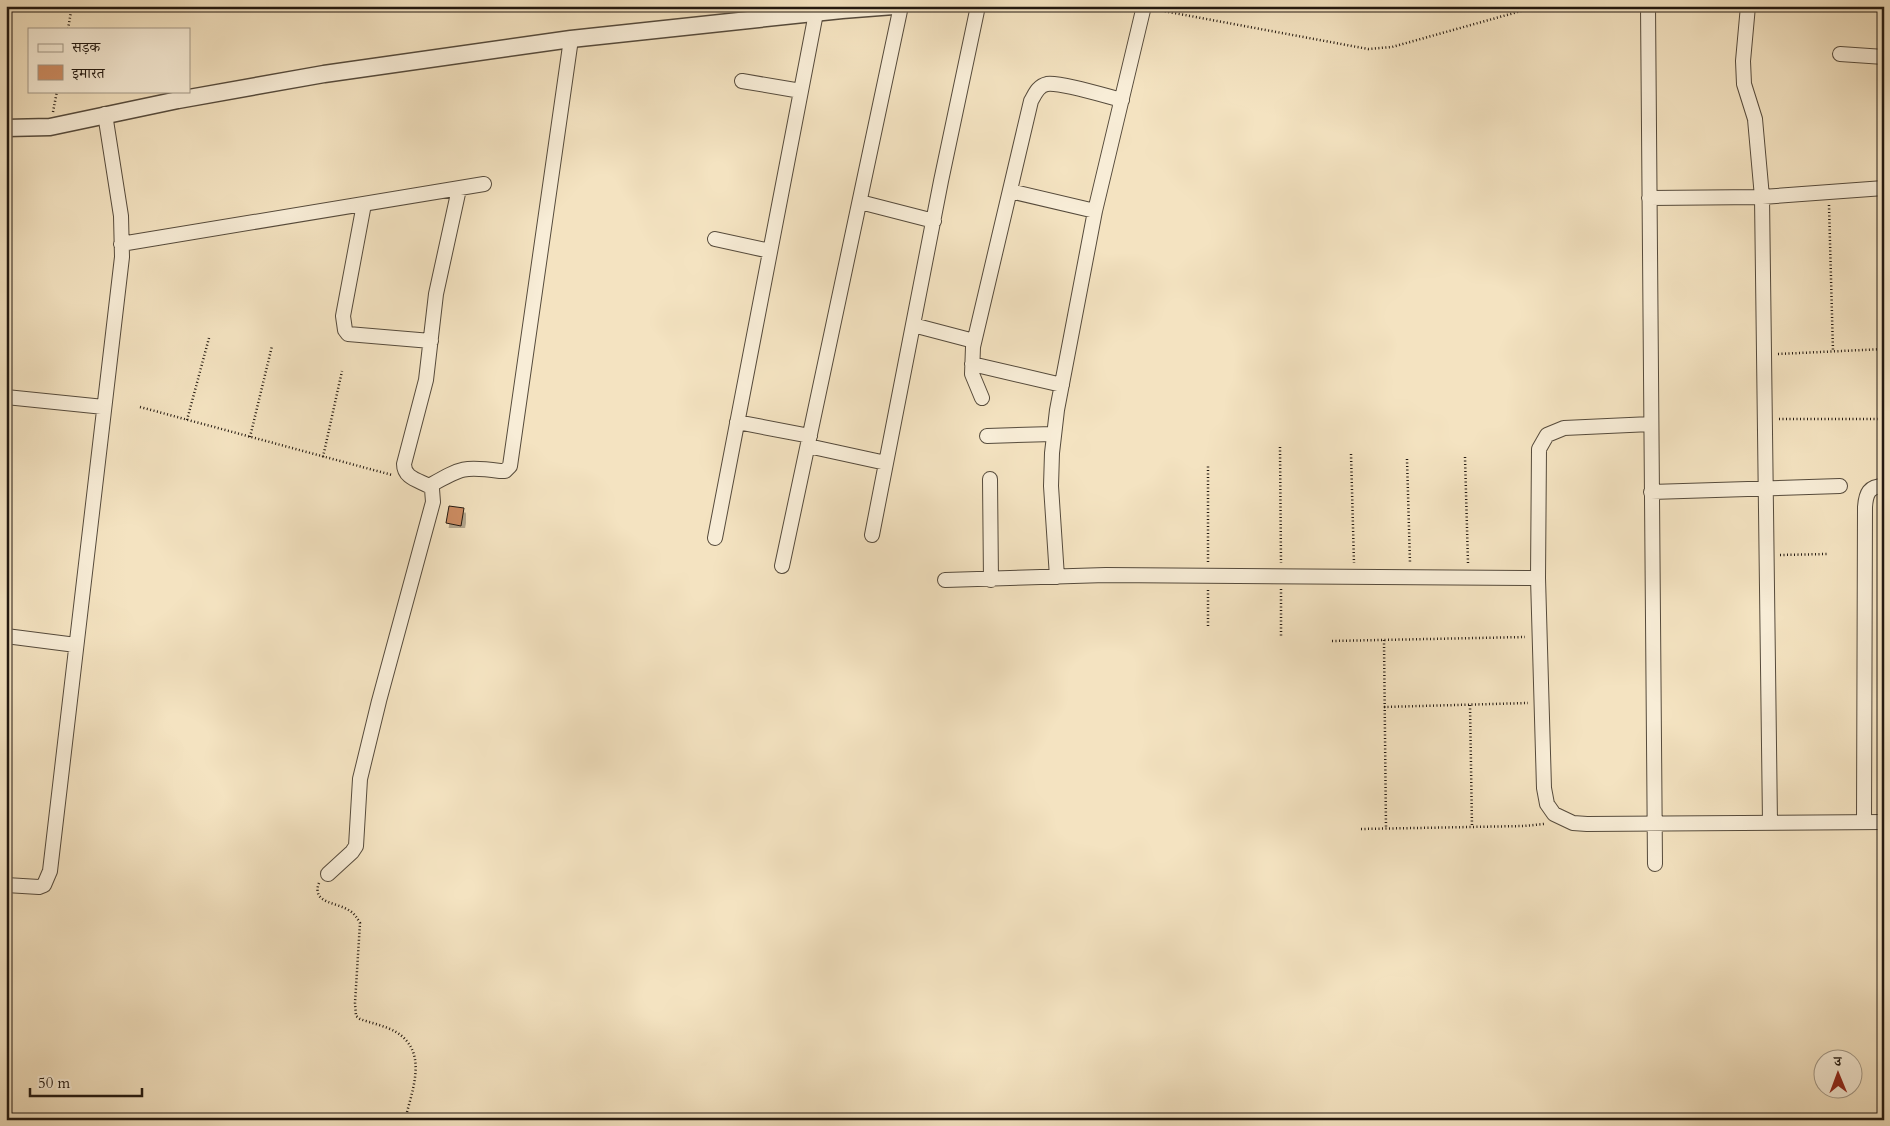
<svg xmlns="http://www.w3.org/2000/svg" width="1890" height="1126" font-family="Cardo,'Noto Serif Devanagari',serif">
<defs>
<filter id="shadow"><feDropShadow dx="3" dy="5.5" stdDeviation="0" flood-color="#0004"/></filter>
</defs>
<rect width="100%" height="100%" fill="#f4e3c1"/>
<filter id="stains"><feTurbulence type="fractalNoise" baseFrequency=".004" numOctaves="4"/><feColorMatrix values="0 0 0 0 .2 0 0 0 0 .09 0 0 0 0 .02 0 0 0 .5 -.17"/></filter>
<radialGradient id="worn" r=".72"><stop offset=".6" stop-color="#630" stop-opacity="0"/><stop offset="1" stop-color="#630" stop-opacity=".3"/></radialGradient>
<path fill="#ce8d63" stroke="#221810" filter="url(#shadow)" d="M449,506L464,508L461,526L446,523Z"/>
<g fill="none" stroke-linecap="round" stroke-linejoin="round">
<defs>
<path id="minor" d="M1648,6L1655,864
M1748,6L1743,61L1744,84L1755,119L1762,197L1770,823
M1840,54L1884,57
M742,81L801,91
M1010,191L1095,211
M1649,198L1762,197L1884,188
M860,202L934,221
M364,204L343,316L345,330L348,334L431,341
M715,239L770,251
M121,244L484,184
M913,325L974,341
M972,364L1062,385
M6,397L104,407
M982,398L972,374L973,347L1031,101C1035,94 1038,86 1047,84C1060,82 1106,96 1122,100
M737,422L810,436
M1651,424L1564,428L1547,435L1539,449L1538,578L1544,788L1547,804L1554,814L1573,823L1587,824L1884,822
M987,436L1053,434
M808,446L886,463
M990,479L991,580
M429,486C461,468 463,466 500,471H505L510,466L571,39
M1651,492L1840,486
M872,535L941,181L978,6
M715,538L816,13
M782,566L901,6
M1057,577L1051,486L1052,453L1057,410L1095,211L1144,6
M945,580L1106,575L1538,578
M6,636L76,645
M1864,822L1865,507C1866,493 1869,486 1884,486
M328,874L352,852L356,846L360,779L379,701L433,502L432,489L429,486C418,480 404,478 404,464L426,380L436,294L459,189
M6,885L39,887L44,885L50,871L122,257L121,216L105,114"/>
<path id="tertiary" d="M6,128L50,127L178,100L324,74L571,39L842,10L894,6"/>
</defs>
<use href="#minor" stroke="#564b3c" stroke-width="16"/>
<use href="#tertiary" stroke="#564b3c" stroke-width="19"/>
<path stroke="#221810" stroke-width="2.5" stroke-dasharray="1 2.5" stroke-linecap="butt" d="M1158,10L1368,49L1392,47L1539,6
M68,29L72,6
M53,112L57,91
M1829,205L1833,351
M1778,354L1884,349
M140,407L392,475
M1779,419H1884
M187,420L209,338
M250,437L272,346
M1280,447L1281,563
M1351,454L1354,563
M323,457L342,371
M1465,457L1468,563
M1407,459L1410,563
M1780,555L1827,554
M1208,562V466
M1281,589V636
M1208,590V626
M1384,640L1386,829
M1332,641L1525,637
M1470,705L1472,827
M1384,707L1528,703
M1361,829L1524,826L1544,824
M319,883C311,904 338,902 350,911C355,914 357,918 360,923L355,1003L356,1016L360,1019C371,1023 386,1026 396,1032C429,1052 412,1090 405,1120"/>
<use href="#minor" stroke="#f8edd7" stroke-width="14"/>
<use href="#tertiary" stroke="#f8edd7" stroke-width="16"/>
</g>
<rect width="1890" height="1126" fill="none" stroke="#f4e3c1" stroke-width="25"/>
<rect x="8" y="8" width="1875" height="1111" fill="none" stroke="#221810" stroke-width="2.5"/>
<rect x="12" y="12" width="1865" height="1101" fill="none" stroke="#221810"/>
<rect x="28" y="28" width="162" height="65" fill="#f8edd7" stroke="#a29887"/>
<rect x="38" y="44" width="25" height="8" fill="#f8edd7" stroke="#a29887"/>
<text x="72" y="52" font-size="15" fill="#221810">सड़क</text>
<rect x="38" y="65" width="25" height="15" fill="#ce8d63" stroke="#a29887"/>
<text x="72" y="78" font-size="15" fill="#221810">इमारत</text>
<g transform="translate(1838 1074) rotate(359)"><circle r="24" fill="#f8edd7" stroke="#a29887"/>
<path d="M0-4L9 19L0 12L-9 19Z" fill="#8f2418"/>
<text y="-8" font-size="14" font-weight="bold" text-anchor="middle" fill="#221810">उ</text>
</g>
<path d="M30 1088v8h112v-8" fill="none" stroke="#221810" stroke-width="2.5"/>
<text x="38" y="1088" font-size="15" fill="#221810" stroke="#f8edd7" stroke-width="4" paint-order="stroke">50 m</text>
<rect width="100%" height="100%" filter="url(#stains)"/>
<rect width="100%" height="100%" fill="url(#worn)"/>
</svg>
